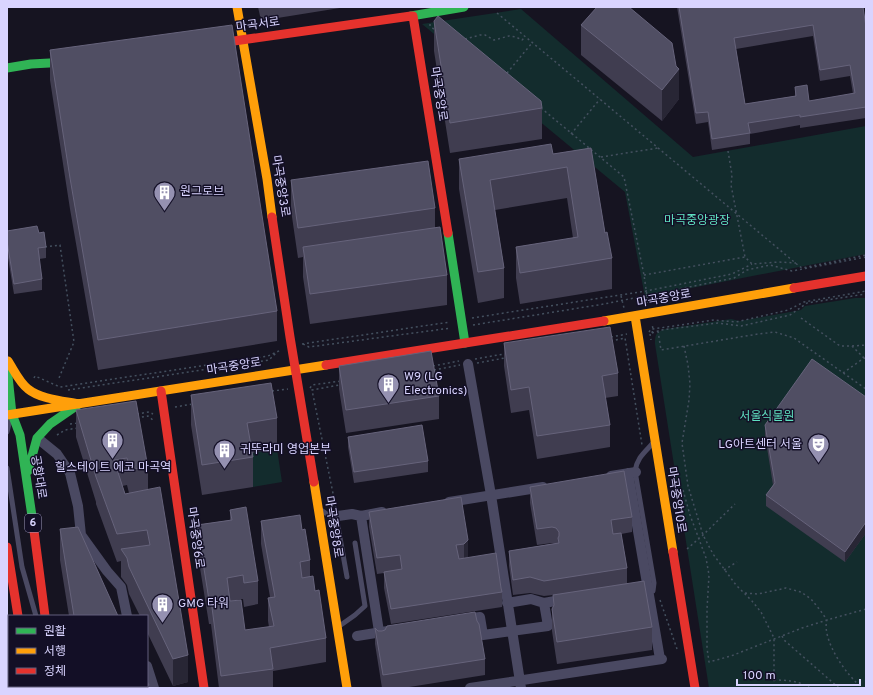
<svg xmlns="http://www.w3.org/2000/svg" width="873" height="695" font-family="Overpass,'Noto Sans KR',sans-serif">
<rect width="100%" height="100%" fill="#161421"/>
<path fill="#132c2d" d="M521,9L693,157L866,126V254L645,297L625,192L422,24Z
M855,298H866V688H709L655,344C655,334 656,332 665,329L731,319L740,321L801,310L805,306Z
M277,449L282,482L253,487L247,453Z"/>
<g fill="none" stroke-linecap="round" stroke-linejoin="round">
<path stroke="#44505f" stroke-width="1.5" stroke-dasharray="2 3" stroke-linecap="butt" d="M497,13L799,266L802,268L866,255
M430,24V26L435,30
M465,39L480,35H485L494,40L509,36L516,37L522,40L525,37
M507,73L532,43
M541,108L624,177L644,275L648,303
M571,134L600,99
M728,151L732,175L731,185L745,257
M601,157L658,148
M45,247L60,245L74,342L59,378
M644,275L745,257L752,264L779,262L796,263
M621,296L624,308
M472,318L646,291L732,274L752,264
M801,318L840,346H852L864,358
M473,325L604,304L734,278L747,270L770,265L792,271L866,257
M658,331L661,350L758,334L775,332L794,338L866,389
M649,332L651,329H653L714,320L736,322L788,310L804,302L866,291
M652,333L653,329L652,324
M652,333L661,330L718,323L741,326L790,315L807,303L866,294
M650,334L651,340
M611,337L627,334
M611,341L625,338L642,445
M302,344L450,322
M303,344L309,347L451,328
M684,346L688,365L690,384L689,400L682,443L688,486L703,535L713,554L736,585L752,601L761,612L774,638V680L772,688
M852,346L866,345
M475,359L504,354
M477,363L505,358
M433,366L459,361
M434,370L460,365
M843,373L864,358L866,359
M34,378L35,376L60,387L268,356L281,350
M310,388L312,385L341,381
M68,390L269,360L277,352
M272,391L288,389
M175,407L193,404
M137,414L149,412L153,414
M137,418L148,416L154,421V422
M70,424L78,423
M57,435L65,430L78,428
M683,490L690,515L706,558L709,575L707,609V648L709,662L731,656L802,628L827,620L866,609
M336,508L312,390L339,385
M687,549L703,535L735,504
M724,570L737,562
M745,593L758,594L786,588L801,592L811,599L820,610L827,620C821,639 847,677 863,688
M660,600L677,649
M782,636L784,640L839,688
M774,680C787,680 799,681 810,688"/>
<path stroke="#4a4962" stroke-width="5" d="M7,432L10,420
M653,443C644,453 637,458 635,471L654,583L653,591
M7,468L22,567L36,616
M321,510L337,521L347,577
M338,627L355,615L365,606L355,543"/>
<path stroke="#4a4962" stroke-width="10" d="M468,364L491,495L521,688
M41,441L57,454L70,473L78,506L81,535L107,571L121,587L127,616
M628,473L660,659
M611,476L636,472
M449,502L543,487
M338,516L352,514L361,516L382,512
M361,516L380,638
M633,589L648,587L649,589
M507,603L531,599L544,603
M464,619L480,617L483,635L548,626L544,603L566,599
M357,636L388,631
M147,666L154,688
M470,688L662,659"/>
<path stroke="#30b455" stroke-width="9" d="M411,16L464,7
M7,68L31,64L68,62
M448,233L465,343
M7,367L12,414L20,435L33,523
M28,471L37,438L50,424L79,404"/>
<path stroke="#ff9f0a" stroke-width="9" d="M237,7L267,179L272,217
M635,316L673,552
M604,321L794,288
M8,361C14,370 19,382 28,389C40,399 64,401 79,404
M7,415L326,365
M314,482L347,688
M54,686V688"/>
<path stroke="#e5322d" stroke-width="9" d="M413,16L448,233
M234,41L411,16
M272,217L290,337L314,482
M794,288L866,276
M326,365L604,321
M161,391L204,688
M33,523L45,616
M7,547L18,616
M673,552L695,688
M30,686V688"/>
</g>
<path fill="#403d50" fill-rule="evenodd" d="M258,7H346L265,20L260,16Z
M677,7H863L866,27V118L800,128V125L750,134V144L712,150L708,122L696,124ZM813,36L820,81L850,76L853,94L809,101L795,87V96L745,104L736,49Z
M434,21L542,108V139L450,153L434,51Z
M581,25L679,99L662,121L581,55Z
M50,50L277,311V341L98,370L70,209L50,80Z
M591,148L605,233L612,258V289L520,304L516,278V247L573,238L567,198L495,210L504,268V298L478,303L459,189V159L553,154Z
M291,180L435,208V228L447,275V305L310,324L303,277V257L298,258L291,210Z
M7,231L39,233L46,247V258L39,259L42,279V290L14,294L7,252Z
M504,343L618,373V396L605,398L610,425V447L537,459L529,410L511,413L504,366Z
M339,366L439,396V419L346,433L339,389Z
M191,395L277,418V449L252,453L253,457V487L202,495L191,425Z
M866,397V533L845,562L766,506V495L773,485L765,435V425Z
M76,410L148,468V489L188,682L173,686L147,632V616H140L129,594L127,585L121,577V561L117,562L96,504V502L76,437ZM127,485L129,493L125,494L122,486Z
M348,437L428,461V472L354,483L348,447Z
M530,487L632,517V532L621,534L627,568V584L652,627V650L557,664L552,631V609L553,607V595L544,596L530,593L513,595L509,566V551L556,543H552L537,545L530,503Z
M461,497L468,556L466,558L501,588L502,592V607L391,624L384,588V573L377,574L369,527V512Z
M230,510L258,581V604L244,607L243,599L230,601L245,630L269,627L268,621V598L270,597L261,544V521L302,530L310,560V576L315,591L326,638V662L273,671V688H219L211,624H209L197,549V525L230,520Z
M60,529L118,616H69L60,560Z
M375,628L378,631L485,659V675L403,688H382L375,644Z
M149,685V688H81L80,686H147Z"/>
<path fill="#282635" d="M679,69V99L662,121V90Z
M866,522V533L845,562V552Z
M468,540V556L464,559V544Z
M188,655V682L173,686V659Z"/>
<path fill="#504e63" stroke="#66637b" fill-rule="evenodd" d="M597,7H629L672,43L676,66L679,69L662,90L581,25Z
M679,7H863L866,27V107L800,117V115L748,123L750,133L712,139L708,112L696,113ZM813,25L820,70L850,65L855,93L809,101L807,85L795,87L796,96L745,104L734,38Z
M438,16L541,101L542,108L450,123L434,21Z
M232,25L277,311L98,340L70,178L50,50Z
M551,144L553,154L591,148L605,233L607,232L612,258L520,273L516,247L578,237L567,167L490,180L504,268L478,272L459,159Z
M428,161L435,208L298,228L291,180Z
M37,226L39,233L44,232L46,247L38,248L42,279L14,284L7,241V231Z
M440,227L447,275L310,294L303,247Z
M610,327L618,373L602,376L610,425L537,436L529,387L511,390L504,343Z
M431,351L439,396L346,410L339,366Z
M812,359L866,397V522L845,552L766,495L775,483L765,425Z
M271,383L277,418L247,423L253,457L202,465L191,395Z
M136,401L148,468L130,469L127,458L114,460L125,494L160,487L188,655L173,659L129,567L127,558L121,549L150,545L147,530L117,534L96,477L76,410Z
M422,425L428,461L354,472L348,437Z
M624,471L632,517L611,520L613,534L621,533L627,568L544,581L530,577L513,580L509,551L559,543L558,538L559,536V532L556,528L552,527L537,529L530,487Z
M461,497L468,540L464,544L456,545L459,559L496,553L501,588L502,592L391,609L384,572L402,569L400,555L377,558L369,512Z
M246,507L258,581L244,583L243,575L227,578L230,601L241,600L245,630L274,626L268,598L275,597L261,521L300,515L302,530L305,529L310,560L300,562L302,578L313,576L315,591L319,590L326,638L270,648L273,669L221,676L211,600H209L197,525L232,520L230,510Z
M78,527L118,616H74L60,529Z
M644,581L652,627L557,642L552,609L554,605L553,595Z
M475,612L477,621L479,624L485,659L383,675L375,628L378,631H382L385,630L387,626Z
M7,664H9V686H16L17,688H7Z
M147,681L149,685L147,686Z
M85,686H145L132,688H86Z"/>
<defs>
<symbol id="building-pin" viewBox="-11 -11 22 30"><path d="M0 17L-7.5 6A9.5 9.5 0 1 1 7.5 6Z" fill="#9591b1" stroke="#130f26"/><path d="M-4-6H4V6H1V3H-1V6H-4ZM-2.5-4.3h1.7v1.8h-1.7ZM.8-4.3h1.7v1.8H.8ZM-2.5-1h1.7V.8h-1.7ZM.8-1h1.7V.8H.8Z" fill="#fff"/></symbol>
<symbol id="theatre-pin" viewBox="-11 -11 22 30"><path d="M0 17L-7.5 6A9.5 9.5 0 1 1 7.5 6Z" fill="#9591b1" stroke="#130f26"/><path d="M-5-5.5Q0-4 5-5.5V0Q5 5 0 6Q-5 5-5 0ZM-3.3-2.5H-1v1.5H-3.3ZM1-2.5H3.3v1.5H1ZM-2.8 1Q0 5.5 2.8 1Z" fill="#fff"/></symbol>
</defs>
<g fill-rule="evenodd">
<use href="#building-pin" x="152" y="180" width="25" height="34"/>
<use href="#building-pin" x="376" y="372" width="25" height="34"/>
<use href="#building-pin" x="100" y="428" width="25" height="34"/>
<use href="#theatre-pin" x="806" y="432" width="25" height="34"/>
<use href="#building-pin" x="212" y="438" width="25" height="34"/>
<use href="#building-pin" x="150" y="592" width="25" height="34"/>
</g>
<g text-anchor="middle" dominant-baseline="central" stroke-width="3" stroke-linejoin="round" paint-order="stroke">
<rect fill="#130f26" stroke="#9e99be" stroke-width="1" x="25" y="514" width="16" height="18" rx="3"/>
<g font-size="11" font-weight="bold" fill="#d9d4ff">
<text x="33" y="523">6</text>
</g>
<g font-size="12" fill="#d9d4ff" stroke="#130f26">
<text transform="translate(258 25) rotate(-8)">마곡서로</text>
<text transform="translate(438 94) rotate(81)">마곡중앙로</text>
<text transform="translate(280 186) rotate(81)">마곡중앙3로</text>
<text transform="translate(664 299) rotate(-10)">마곡중앙로</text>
<text transform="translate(234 367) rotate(-9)">마곡중앙로</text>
<text transform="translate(38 477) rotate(81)">공항대로</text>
<text transform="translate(676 500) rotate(81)">마곡중앙10로</text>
<text transform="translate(333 527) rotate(81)">마곡중앙8로</text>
<text transform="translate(195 538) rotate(82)">마곡중앙6로</text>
</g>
<g font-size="12" fill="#d9d4ff" stroke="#130f26" text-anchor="start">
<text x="180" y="192">원그로브</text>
<text x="404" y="377">W9 (LG<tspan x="404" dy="14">Electronics)</tspan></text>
<text x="802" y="445" text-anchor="end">LG아트센터 서울</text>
<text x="240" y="450">귀뚜라미 영업본부</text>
<text x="113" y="468" text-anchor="middle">힐스테이트 에코 마곡역</text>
<text x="178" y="604">GMG 타워</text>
</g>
<g font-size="12" fill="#5fe0c0" stroke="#130f26">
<text x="697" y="221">마곡중앙광장</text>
<text x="767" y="417">서울식물원</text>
</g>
</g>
<rect width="873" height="695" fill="none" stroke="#d9d4ff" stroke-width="16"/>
<rect x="8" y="615" width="140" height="72" fill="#130f26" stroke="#625e7d"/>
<rect x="16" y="628" width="20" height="6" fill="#30b455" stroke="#625e7d"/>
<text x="44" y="635" font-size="12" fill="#d9d4ff">원활</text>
<rect x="16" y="648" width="20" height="6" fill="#ff9f0a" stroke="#625e7d"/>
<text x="44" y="655" font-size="12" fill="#d9d4ff">서행</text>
<rect x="16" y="668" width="20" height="6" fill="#e5322d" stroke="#625e7d"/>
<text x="44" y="675" font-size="12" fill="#d9d4ff">정체</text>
<path d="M737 679v6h123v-6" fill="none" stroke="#d9d4ff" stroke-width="2"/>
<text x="743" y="679" font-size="12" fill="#d9d4ff" stroke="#130f26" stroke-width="3" paint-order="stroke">100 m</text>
</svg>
